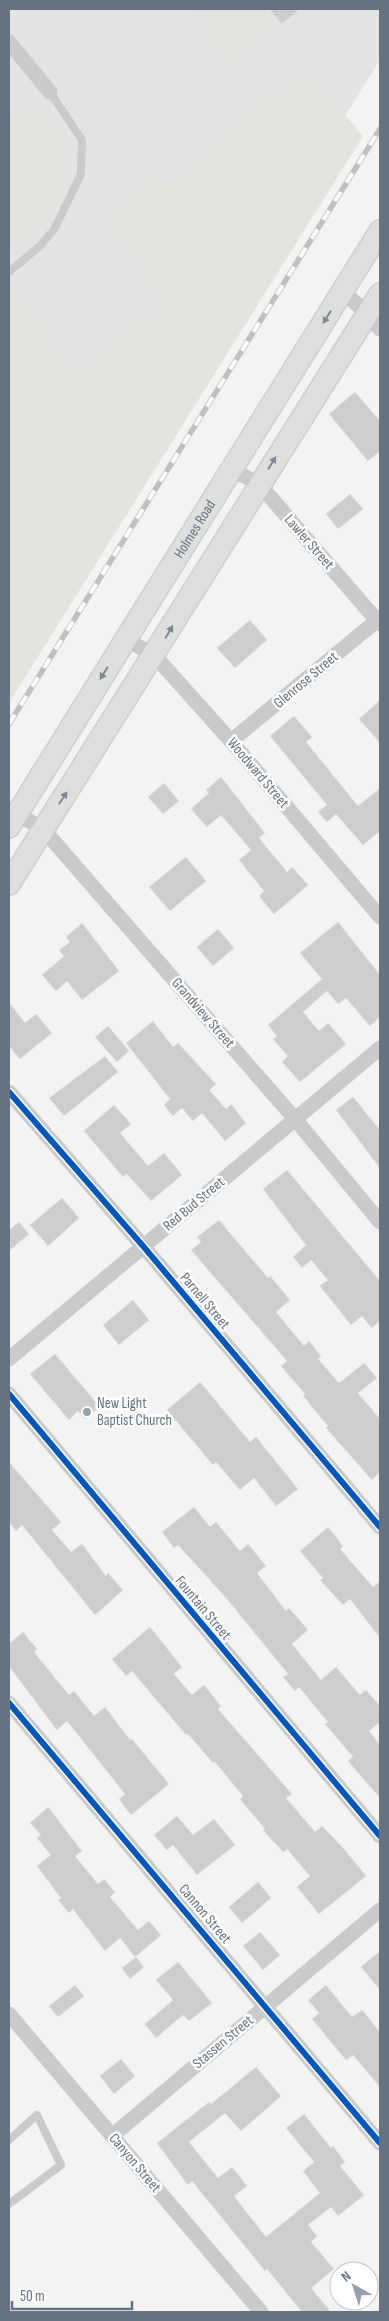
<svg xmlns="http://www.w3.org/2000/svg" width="389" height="2321" font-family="'Sofia Sans Condensed',sans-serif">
<rect width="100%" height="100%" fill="#f3f3f1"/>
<path fill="#e3e4e3" d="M9,9H380V60L9,653Z"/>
<path fill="#e2e5df" d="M189,9H263L279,28L234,64Z
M305,68L363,136L9,703V286L12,283L75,377L161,307L112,218L153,174L164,186Z
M29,102L65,142L52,213L9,248V121Z"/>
<path fill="#cccdcd" stroke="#e2e2e1" d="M269,9H300L282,24Z
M355,392L380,421V451L368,461L329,414Z
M350,494L363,509L338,529L326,514Z
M250,620L267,640L235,668L217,648Z
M380,700V743L359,719Z
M294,716L312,737L306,742L358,806L380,788V831L363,845L336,814L327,822L318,812L327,805L270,736Z
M221,777L265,833L259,838L287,872L292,867L308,885L274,914L259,896L264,891L239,860L251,850L221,815L207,827L191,809L209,793L206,790Z
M164,783L179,801L163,814L148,797Z
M186,857L206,881L170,911L149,887Z
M338,922L380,975V1017L370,1026L346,998L338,1004L327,991L303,1012L319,1031L328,1023L346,1044L300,1082L282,1062L288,1056L273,1039L277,1036L268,1025L322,979L300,953Z
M82,923L119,971L82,1000L67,981L56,991L42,975L64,956L59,950L70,942L66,937Z
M218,929L234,948L213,966L197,947Z
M9,1002L25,1023L36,1014L52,1033L20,1059L9,1046Z
M153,1021L173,1047L178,1043L216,1084L209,1090L226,1109L231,1104L246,1123L225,1141L202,1113L193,1121L182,1108L173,1116L164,1105L170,1099L126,1043Z
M108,1026L129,1051L117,1062L95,1037Z
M105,1056L118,1072L64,1116L49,1098Z
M353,1097L380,1130V1168L336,1110Z
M114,1105L131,1124L120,1133L148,1166L164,1153L182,1175L151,1201L127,1174L123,1177L84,1131Z
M287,1170L380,1281V1321L372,1328L362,1316L351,1325L320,1286L328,1280L311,1260L302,1268L293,1257L306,1245L263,1189Z
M62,1198L79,1218L48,1246L30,1225Z
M219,1220L268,1278L270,1276L290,1300L276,1312L304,1346L309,1341L321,1356L318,1359L339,1383L364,1363L377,1378L358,1393L380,1419V1472L372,1480L326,1428L328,1426L303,1396L305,1394L281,1366L287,1361L191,1250L201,1242L197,1237Z
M19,1222L29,1234L9,1251V1230Z
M133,1300L149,1320L119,1345L103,1325Z
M55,1354L100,1407L85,1419L78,1411L69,1420L30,1374Z
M200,1382L250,1442L256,1437L298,1489L276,1506L254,1478L240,1490L216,1462L213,1465L167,1410Z
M9,1462L61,1522L52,1530L71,1552L82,1544L106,1576L108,1573L123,1590L95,1615L22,1525L16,1531L9,1522Z
M194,1507L210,1527L216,1522L240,1551L248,1544L266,1566L257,1573L286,1611L289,1608L308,1630L292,1644L321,1680L336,1667L360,1695L366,1690L380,1706V1722L369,1731L380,1745V1798L348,1761L353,1757L325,1724L328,1722L299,1687L295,1691L283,1677L288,1674L227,1599L178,1545L174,1548L162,1532Z
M328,1527L343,1546L340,1549L373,1587L380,1581V1638L350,1599L343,1605L320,1580L323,1578L300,1551Z
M150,1627L182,1667L174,1674L192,1695L204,1685L221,1706L218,1709L292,1794L286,1798L315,1832L322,1826L344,1849L366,1876L319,1914L297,1887L310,1876L287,1849L283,1852L263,1830L265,1829L240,1799L243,1796L215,1762L213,1763L188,1734L186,1735L132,1671L126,1676L112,1659Z
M23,1632L37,1649L34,1652L69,1695L74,1691L94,1716L105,1707L130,1740L132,1739L169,1784L131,1815L119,1799L125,1794L67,1721L57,1730L9,1666V1644Z
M48,1807L82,1851L75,1856L98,1884L104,1879L115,1892L110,1897L138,1930L149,1921L161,1935L135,1957L120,1938L105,1951L73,1909L69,1913L58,1900L61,1898L37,1866L51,1855L37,1838L41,1835L30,1823Z
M177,1816L193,1835L214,1819L235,1845L197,1875L173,1845L167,1850L154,1835Z
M258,1882L271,1898L242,1923L229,1907Z
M260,1932L280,1955L263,1970L243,1946Z
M380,1951V1990L361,1967Z
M136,1957L144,1967L130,1979L122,1968Z
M178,1962L212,2003L189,2021L183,2015L156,2038L145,2024L173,2000L156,1980Z
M75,1985L84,1996L58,2017L49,2006Z
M326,1985L352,2017L362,2010L380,2032V2087L353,2055L346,2060L312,2019L319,2013L308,2000Z
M121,2059L135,2076L114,2094L100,2076Z
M256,2067L281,2096L241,2131L225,2113L189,2142L218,2178L232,2167L247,2186L234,2196L266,2237L320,2193L303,2171L314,2162L286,2128L304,2114L331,2148L333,2146L345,2162L340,2166L364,2195L338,2216L331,2207L308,2225L317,2236L311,2242L334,2269L311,2288L331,2312H302L267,2269L265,2271L192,2181L188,2185L157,2143L209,2102L211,2104Z"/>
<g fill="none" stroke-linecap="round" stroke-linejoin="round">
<defs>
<g id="secondary">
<path id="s1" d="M9,827L380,231"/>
<path d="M9,884L380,294"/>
</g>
</defs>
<use href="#secondary" stroke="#cfcfcf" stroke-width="24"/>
<path stroke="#c8cacb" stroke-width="8" d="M9,272L40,246L55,228L81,174L82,140L50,92
M9,2140L37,2115L61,2165L9,2204"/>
<path stroke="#c8cacb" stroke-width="15" d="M9,42L50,92
M343,292L368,314L380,329
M231,469L259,484L380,624
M125,639L154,655L231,741L380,917
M231,741L380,618
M17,814L43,829L295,1119L380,1222
M9,1092L143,1246L380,1527
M9,1359L380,1048
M9,1394L380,1836
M9,1703L380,2143
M9,2014L261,2312
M112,2136L380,1910"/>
<use href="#secondary" stroke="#dedfdf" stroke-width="21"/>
<defs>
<path id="rail" d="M9,724L380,129"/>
</defs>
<use href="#rail" stroke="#bfc0c1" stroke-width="5.5"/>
<use href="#rail" stroke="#fff" stroke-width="4" stroke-dasharray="11" stroke-linecap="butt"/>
<defs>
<path id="cycleway" d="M9,1092L143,1246L380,1527
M9,1394L380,1836
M9,1703L380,2143"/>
</defs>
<use href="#cycleway" stroke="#fff" stroke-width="9"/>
<use href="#cycleway" stroke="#0057b8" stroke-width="6"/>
</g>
<defs><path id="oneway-solid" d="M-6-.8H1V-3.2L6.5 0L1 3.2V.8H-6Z" transform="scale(1.25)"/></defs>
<g fill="#7d8892">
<use href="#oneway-solid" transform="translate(327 317) rotate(122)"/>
<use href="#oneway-solid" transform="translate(272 463) rotate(-58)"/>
<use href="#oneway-solid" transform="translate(169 632) rotate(-59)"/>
<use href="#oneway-solid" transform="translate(104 673) rotate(122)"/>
<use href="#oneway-solid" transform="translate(63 798) rotate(-57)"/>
</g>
<circle fill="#979fa7" stroke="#fff" stroke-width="2" cx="87" cy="1412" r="5"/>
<g text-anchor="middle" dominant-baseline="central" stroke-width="5" stroke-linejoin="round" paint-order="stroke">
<g font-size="15" fill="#65727f" stroke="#fff">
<text stroke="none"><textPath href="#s1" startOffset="351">Holmes Road</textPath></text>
<text transform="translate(309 542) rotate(49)">Lawler Street</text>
<text transform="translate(306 680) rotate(-40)">Glenrose Street</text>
<text transform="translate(258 773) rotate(50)">Woodward Street</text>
<text transform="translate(203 1013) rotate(49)">Grandview Street</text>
<text transform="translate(194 1204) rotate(-40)">Red Bud Street</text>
<text transform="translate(205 1301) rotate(50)">Parnell Street</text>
<text transform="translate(203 1608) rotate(50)">Fountain Street</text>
<text transform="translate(205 1914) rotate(50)">Cannon Street</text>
<text transform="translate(223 2042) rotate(-40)">Stassen Street</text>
<text transform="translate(135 2163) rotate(50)">Canyon Street</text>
</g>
<g font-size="15" fill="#65727f" stroke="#fff" text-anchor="start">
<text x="97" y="1403">New Light<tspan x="97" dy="17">Baptist Church</tspan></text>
</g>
</g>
<rect width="389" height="2321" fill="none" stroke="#65727f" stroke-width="20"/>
<g transform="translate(354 2286) rotate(321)"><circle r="24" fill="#ffffff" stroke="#c1c7cc"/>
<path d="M0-4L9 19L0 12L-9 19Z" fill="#979fa7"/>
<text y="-8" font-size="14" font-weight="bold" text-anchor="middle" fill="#65727f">N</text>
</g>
<path d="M12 2301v8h120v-8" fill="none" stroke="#65727f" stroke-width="2.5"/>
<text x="20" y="2301" font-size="15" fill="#65727f" stroke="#ffffff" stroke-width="4" paint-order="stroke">50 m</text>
</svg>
